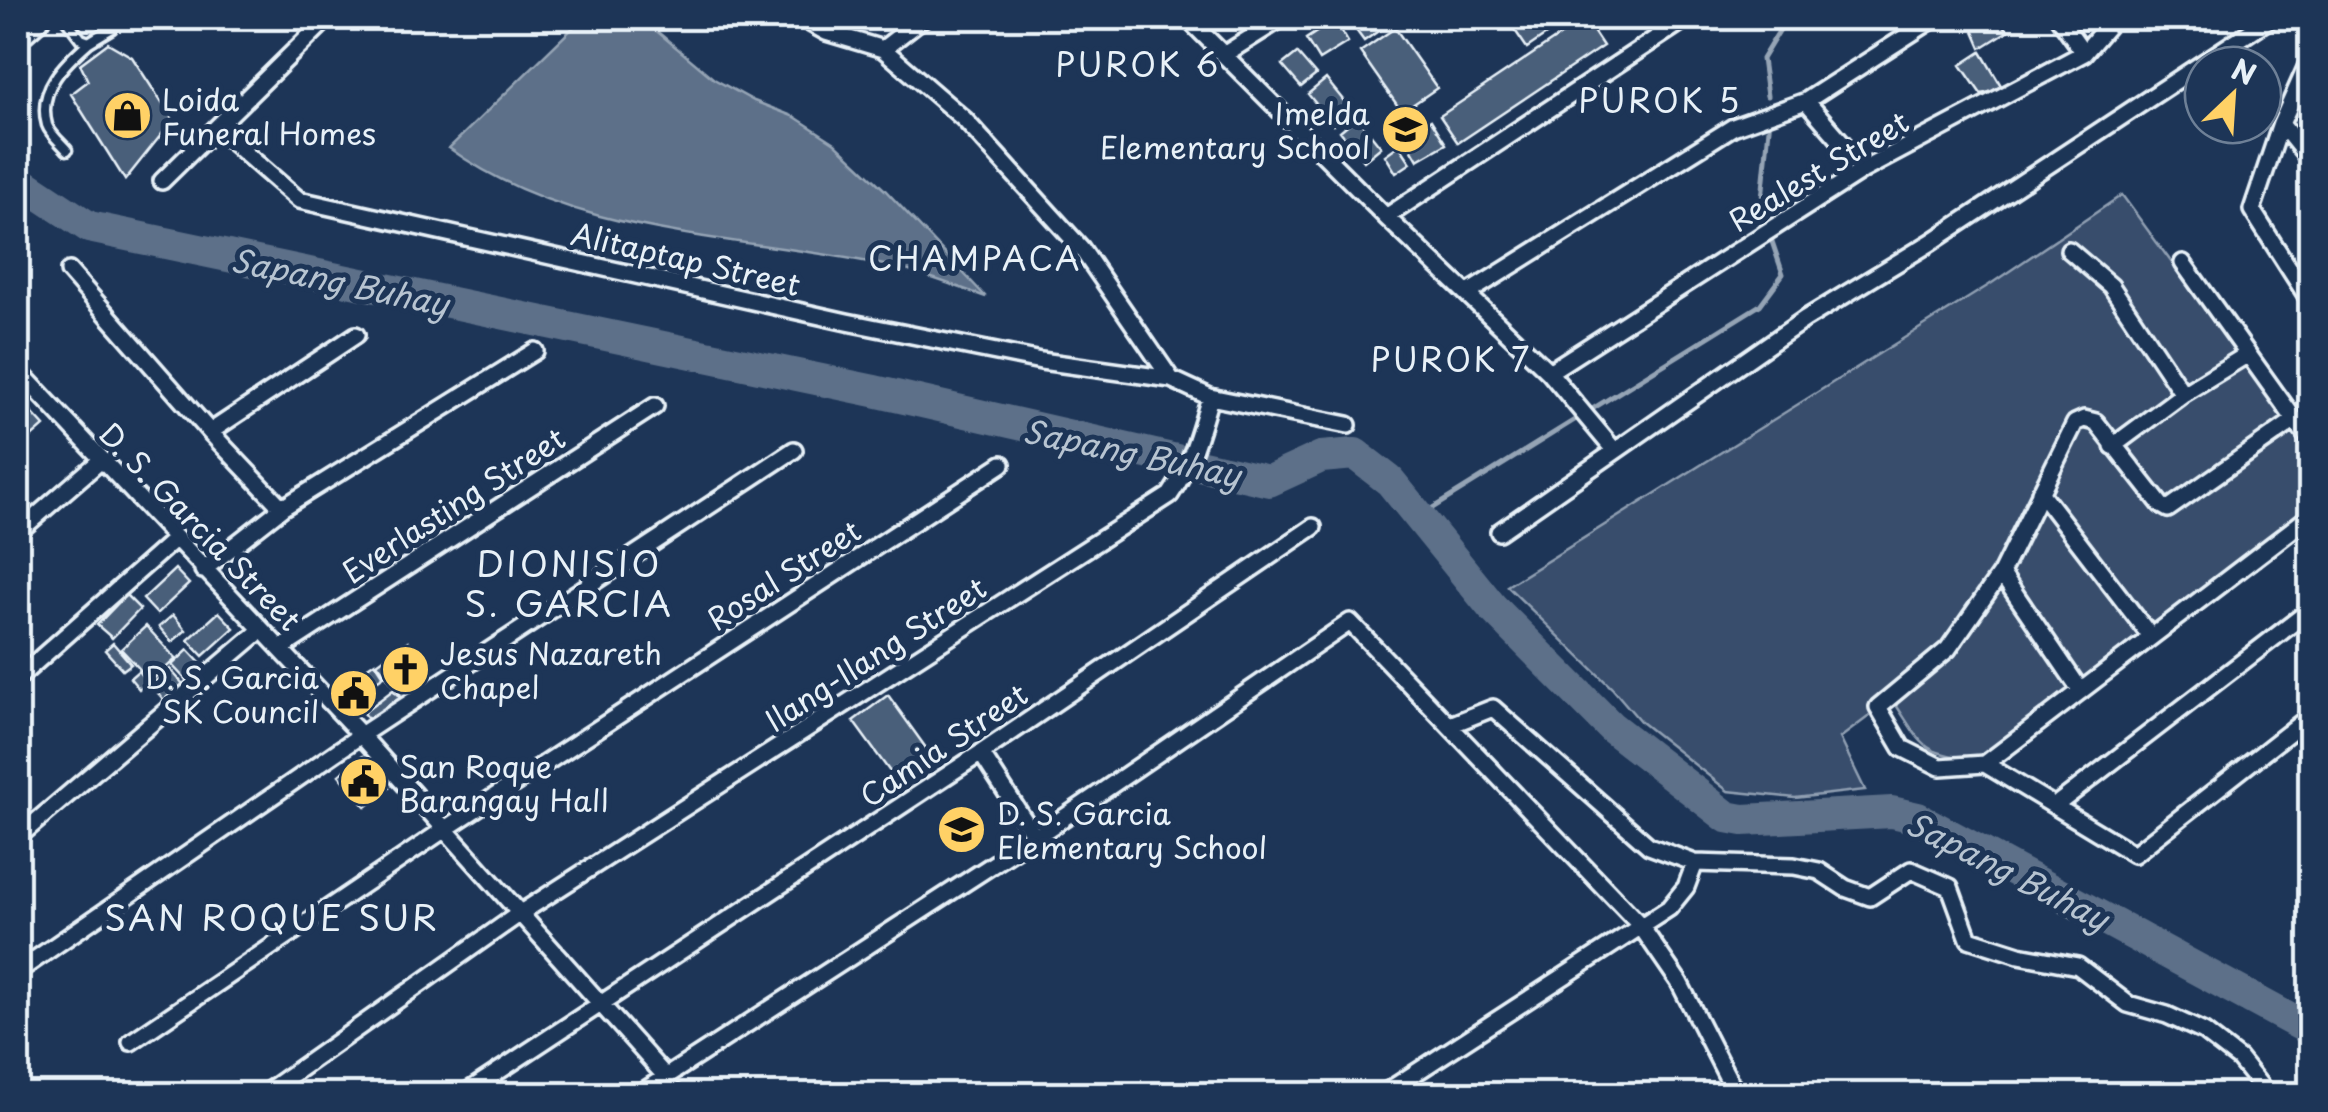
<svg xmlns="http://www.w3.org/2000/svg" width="2328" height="1112" font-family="'Playpen Sans',sans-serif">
<rect width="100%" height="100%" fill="#1d3557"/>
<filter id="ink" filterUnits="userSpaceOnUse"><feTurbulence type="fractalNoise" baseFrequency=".01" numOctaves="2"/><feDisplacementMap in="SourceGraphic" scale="20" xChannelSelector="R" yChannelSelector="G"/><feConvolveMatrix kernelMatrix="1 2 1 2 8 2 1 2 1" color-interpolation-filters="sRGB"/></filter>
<g filter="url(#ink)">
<path fill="#374d6c" stroke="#909fb2" stroke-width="2.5" d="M2122,195L2296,432L2310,460V508L2081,691L1983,760C1918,753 1926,749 1892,699L1840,738L1865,790L1795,798L1728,791L1641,722L1612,688L1507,586L1989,285Z"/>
<path fill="#5d7089" stroke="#95a4b5" stroke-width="2.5" d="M583,18H641L714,79L754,101L795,117L835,143L885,190L986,297C957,287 928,275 898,268C748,234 579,242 449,148Z"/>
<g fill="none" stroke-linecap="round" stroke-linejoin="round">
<path stroke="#95a4b5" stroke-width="5" d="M1767,96L1762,59L1787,18
M1418,517L1760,305L1783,274L1761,209L1770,118"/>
<path stroke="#5d7089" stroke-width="32" d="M18,180L89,227L874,391L1269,481L1321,457L1355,454L1390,481L1492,607L1611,727L1727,817L1743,820L1892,812L1918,818L2310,1030"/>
</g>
<path fill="#495e7a" stroke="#e8f1f8" stroke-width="2.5" d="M1347,18H1397L1364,41Z
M1524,18H1571L1527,48L1512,26Z
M1968,18H1999L2008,31L1981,48Z
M1585,19L1603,46L1458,143L1440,116Z
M1335,20L1348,42L1319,60L1306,39Z
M1395,28L1437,88L1402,112L1360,52Z
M108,43L132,57L173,120L125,180L71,94L88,81L80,64Z
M1981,52L2003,89L1981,94L1961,65Z
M1297,53L1316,75L1301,87L1282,65Z
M1326,79L1352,111L1333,125L1308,94Z
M1357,117L1381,147L1364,161L1340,131Z
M1431,120L1446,144L1418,160L1404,136Z
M1399,145L1411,163L1396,173L1385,155Z
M24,404L44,426L28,440L18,429V409Z
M175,569L189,584L157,614L143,599Z
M126,595L140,609L112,638L97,625Z
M219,612L234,628L203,656L188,640Z
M173,615L186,630L172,642L159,627Z
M146,626L176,659L151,681L121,649Z
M408,641L433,676L402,697L377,663Z
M113,643L131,664L123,670L105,650Z
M188,650L202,665L186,680L172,665Z
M375,662L384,676L347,701L337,688Z
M170,669L183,684L164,700L151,685Z
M138,671L147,682L139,689L130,678Z
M393,690L402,700L371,723L363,713Z
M888,695L931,755L896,780L853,721Z
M363,756L389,788L366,807L339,775Z"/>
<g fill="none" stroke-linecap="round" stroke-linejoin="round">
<defs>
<path id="lane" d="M65,18L81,39L89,42L112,28L118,18
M67,150C61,143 50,134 47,125C37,89 65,63 89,42
M666,1077L680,1094"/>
<path id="street" d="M801,18L826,32L883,49L923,18
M1187,18L1386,217L1549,372L1614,450
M2059,18L2084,53
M883,49L964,119L1081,248L1171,379L1210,397L1348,425
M1225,54L1282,18
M2310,59L2281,124L2252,210L2310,301
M1806,101L1865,169
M2281,124L2310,160
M216,128L299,200L847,322L1041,361L1171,379
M162,181L328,18
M1386,217L1687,18
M2069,250L2111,286L2183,394
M2183,263L2310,441
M69,271L210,432L282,508
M1468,293L1733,127L1806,101L1935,18
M18,370L361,735L666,1077
M1549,372L1865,169L2084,53L2114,18
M2295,420L2168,509L2161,505L2096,422L2084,419L2075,423L2001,573L1948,649L1878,707L1902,748L1940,767L1985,764L2134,854L2310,716
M210,432L356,335
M2113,446L2183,394L2248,354
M2040,492L2151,637
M18,532L100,461
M1499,532L1805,319L1930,243L2271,18
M203,570L282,508L535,351
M2001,573L2081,691
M280,649L655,406
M18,678L175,539
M1450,725L1493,708L1649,846L1695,863L1794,866L1819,871L1845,888L1870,897L1911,870L1950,887L1969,939L2019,955L2078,966L2128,1004L2167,1015L2204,1032L2239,1059L2267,1094
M981,753L1035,837
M1985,764L2310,516
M2056,805L2310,610
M18,837L261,630
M27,965L361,735L794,450
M131,1042L445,829L1002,464
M264,1094L519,914L1170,495C1191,465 1200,432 1210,397
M464,1094L981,753L1313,527
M639,1094L1043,832L1350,622L1640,925L1679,982L1736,1094
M1383,1094L1669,908L1686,887L1695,863"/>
<path id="primary" d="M18,34L36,18"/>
</defs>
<use href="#lane" stroke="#e8f1f8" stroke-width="15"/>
<use href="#street" stroke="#e8f1f8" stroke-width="22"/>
<use href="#primary" stroke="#e8f1f8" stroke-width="32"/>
<use href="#lane" stroke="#1d3557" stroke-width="8"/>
<use href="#street" stroke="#1d3557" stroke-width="15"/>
<use href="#primary" stroke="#1d3557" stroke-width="25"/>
</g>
</g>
<defs>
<symbol id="shop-disc" viewBox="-11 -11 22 22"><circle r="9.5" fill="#ffd166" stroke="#1d3557"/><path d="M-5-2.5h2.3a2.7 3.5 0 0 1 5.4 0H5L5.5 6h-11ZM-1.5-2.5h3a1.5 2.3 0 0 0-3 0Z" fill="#111"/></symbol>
<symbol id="school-disc" viewBox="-11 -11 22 22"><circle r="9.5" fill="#ffd166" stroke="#1d3557"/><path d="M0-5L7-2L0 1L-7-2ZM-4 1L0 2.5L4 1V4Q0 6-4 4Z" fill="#111"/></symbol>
<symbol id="church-disc" viewBox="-11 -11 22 22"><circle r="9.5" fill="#ffd166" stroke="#1d3557"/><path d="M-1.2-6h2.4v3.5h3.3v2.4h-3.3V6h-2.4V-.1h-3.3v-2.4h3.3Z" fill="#111"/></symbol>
<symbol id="civic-disc" viewBox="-11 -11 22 22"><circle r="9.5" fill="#ffd166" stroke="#1d3557"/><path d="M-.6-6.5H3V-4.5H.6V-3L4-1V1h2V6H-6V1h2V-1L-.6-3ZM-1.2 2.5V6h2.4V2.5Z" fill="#111"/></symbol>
</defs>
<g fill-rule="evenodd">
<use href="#shop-disc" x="100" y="88" width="55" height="55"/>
<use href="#school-disc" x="1378" y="102" width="55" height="55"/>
<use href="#church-disc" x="378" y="642" width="55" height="55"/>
<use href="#civic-disc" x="326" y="666" width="55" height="55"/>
<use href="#civic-disc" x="336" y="754" width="55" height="55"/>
<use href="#school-disc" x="934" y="802" width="55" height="55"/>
</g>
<g text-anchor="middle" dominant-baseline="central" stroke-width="10" stroke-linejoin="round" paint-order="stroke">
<g font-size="30" fill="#e8f1f8" stroke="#1d3557" text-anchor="start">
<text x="162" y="98">Loida<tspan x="162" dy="34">Funeral Homes</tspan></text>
<text x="1370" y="112" text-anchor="end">Imelda<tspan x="1370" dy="34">Elementary School</tspan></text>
<text x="440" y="652">Jesus Nazareth<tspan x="440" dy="34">Chapel</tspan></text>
<text x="319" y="676" text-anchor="end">D. S. Garcia<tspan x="319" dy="34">SK Council</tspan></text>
<text x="399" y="765">San Roque<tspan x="399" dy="34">Barangay Hall</tspan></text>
<text x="997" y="812">D. S. Garcia<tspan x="997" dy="34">Elementary School</tspan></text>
</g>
<g font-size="30" fill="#e8f1f8" stroke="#1d3557">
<text transform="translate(1818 170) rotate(-31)">Realest Street</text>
<text transform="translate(686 258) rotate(13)">Alitaptap Street</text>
<text transform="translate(453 504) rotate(-33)">Everlasting Street</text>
<text transform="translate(201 526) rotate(46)">D. S. Garcia Street</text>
<text transform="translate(783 574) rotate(-33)">Rosal Street</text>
<text transform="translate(875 653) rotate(-33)">Ilang-Ilang Street</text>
<text transform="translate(943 744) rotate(-34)">Camia Street</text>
</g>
<g font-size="32" letter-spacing="2.5" fill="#e8f1f8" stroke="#1d3557">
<text x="1138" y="64">PUROK 6</text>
<text x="1660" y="100">PUROK 5</text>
<text x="975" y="258">CHAMPACA</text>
<text x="1451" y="359">PUROK 7</text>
</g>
<g font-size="32" font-style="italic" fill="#b7c4d1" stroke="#1d3557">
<text transform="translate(340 281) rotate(12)">Sapang Buhay</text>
<text transform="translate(1132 452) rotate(12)">Sapang Buhay</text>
<text transform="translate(2008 870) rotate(27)">Sapang Buhay</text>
</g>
<g font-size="35" letter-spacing="2.5" fill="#e8f1f8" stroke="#1d3557">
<text x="569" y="562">DIONISIO<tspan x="569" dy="40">S. GARCIA</tspan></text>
<text x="272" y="916">SAN ROQUE SUR</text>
</g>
</g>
<rect width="2328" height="1112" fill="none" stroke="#1d3557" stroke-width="60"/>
<rect x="30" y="30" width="2268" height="1052" fill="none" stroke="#e8f1f8" stroke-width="4" filter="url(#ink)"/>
<g transform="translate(2233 95) rotate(25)"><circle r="48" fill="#1d3557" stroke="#6e8097" stroke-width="2.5"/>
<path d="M0-8L18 38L0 25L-18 38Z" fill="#ffd166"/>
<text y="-15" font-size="28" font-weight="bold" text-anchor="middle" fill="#e8f1f8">N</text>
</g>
</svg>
